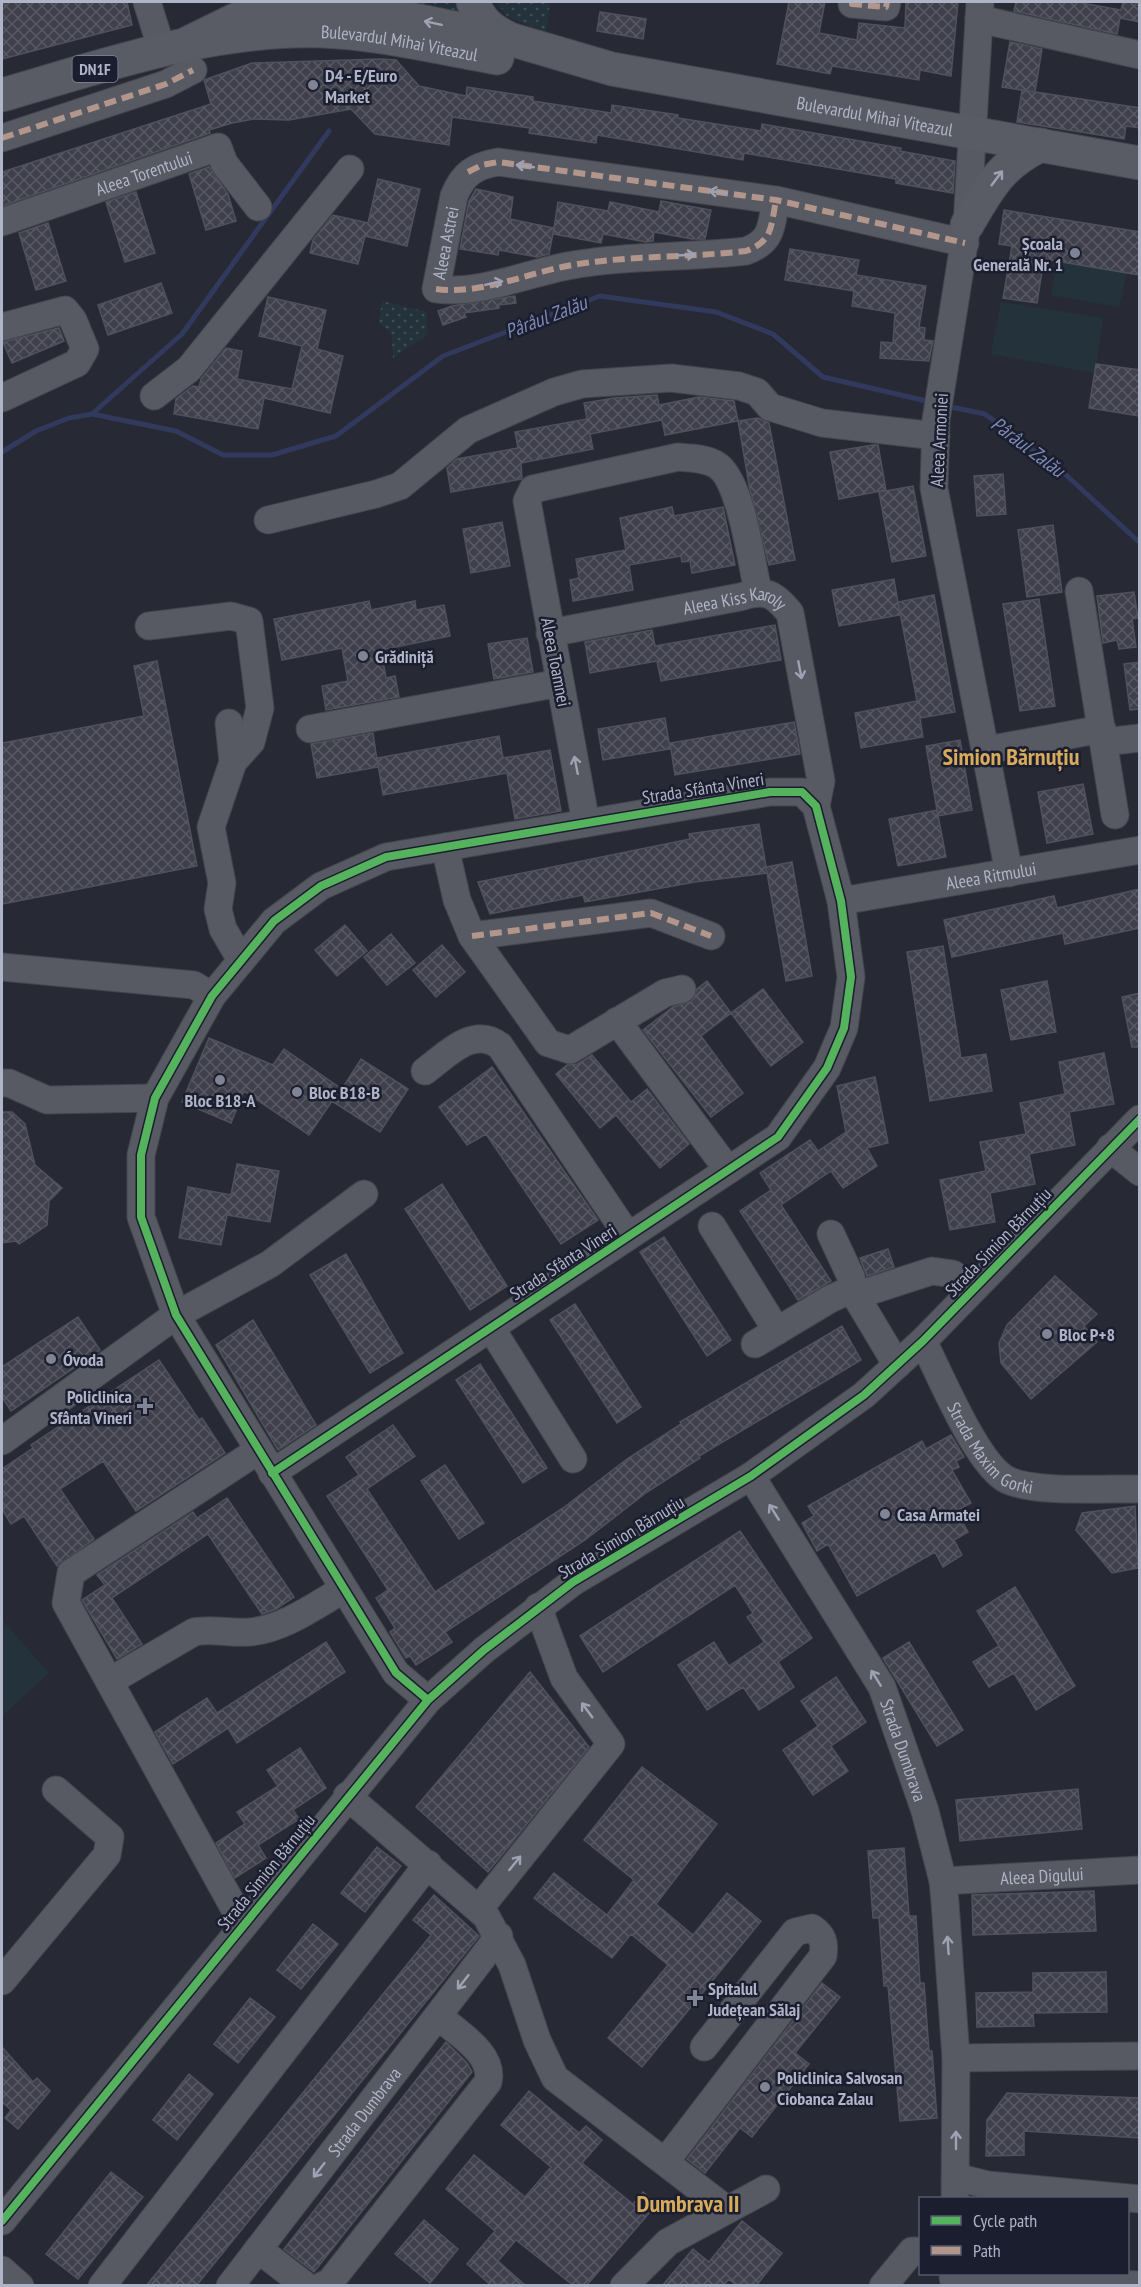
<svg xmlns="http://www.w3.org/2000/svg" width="1141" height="2287" font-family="'PT Sans Narrow',sans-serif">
<defs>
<pattern id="grass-dots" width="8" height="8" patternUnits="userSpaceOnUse" patternTransform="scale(1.5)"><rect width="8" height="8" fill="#24333b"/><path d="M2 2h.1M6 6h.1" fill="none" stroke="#414e56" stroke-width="1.8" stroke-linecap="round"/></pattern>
<pattern id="building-cross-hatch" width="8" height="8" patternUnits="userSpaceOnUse" patternTransform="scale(1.5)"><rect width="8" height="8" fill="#3f404b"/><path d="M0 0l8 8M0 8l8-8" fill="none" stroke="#585963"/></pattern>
</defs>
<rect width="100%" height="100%" fill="#272a35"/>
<path fill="url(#grass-dots)" d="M418,2H465L471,16L422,5Z
M496,2H550L546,32L508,17Z
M382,301L427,312V335L393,358L392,335L379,322Z"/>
<path fill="#24333b" d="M1058,261L1127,273L1119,307L1051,295Z
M1001,302L1103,318L1095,373L991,354Z
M2,1620L49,1673L2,1716Z"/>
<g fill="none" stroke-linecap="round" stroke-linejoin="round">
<path stroke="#31395c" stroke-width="5" d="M946,406L985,414L1065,474L1140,543
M92,414L182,334L329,131
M2,452L36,431L69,418L92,414L176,431L223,455H272L336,436L443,356L600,296L716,312L773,334L823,377L931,402"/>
</g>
<path fill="url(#building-cross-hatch)" stroke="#4f515d" stroke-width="1.5" d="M2,2H127L132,25L2,59Z
M789,2H825L819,33L857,40L859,23L905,28L906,2H958L951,76L920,70L919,80L832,66L830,74L777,64Z
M1016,2H1076L1121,10L1123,2H1140V22L1120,18L1117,34L1014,11Z
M600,12L646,19L643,39L597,31Z
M1010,42L1042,49L1035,92L1002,87Z
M380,59L396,60L419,86L466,96L467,87L533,97V101L611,113L612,105L678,115V118L761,131L762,124L901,148L900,151L955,161L953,193L896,183V179L744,153L743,160L597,135L596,143L529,133L530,128L452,117L449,145L375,134L351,109L289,120L254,119L232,123L209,130L210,133L2,206V172L211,104L204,80L252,63Z
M1022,90L1140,108V128L1126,126L1124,139L1017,122Z
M209,167L228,194L236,221L206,230L189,174Z
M378,179L420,189L407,246L365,236L358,264L310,253L313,240L333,215L368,223Z
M476,189L513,197L510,219L554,228L549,254L537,257L499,250L498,255L460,249L469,201Z
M136,192L155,253L125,262L106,202Z
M661,201L711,210L705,239H692L654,232L653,241L646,242L603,234L601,243L553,234L558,202L608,211L610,202L659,212Z
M1004,210L1140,232V275L1044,259L1037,303L1003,298L1012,246L999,244Z
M48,223L66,281L36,290L19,233Z
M790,249L859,260L856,275L926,286L919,327L925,328L924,340L933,341L929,361L880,358L881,342L893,343L895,313L852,306L854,291L785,280Z
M161,283L172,313L108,335L98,305Z
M515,296L516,303L499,305V303V308L464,313L466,317L443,325L438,311L452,306Z
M268,297L326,310L317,349L343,356L330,413L264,398L258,429L174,414L176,399L193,386L199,387L201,379L226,348L242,351L237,379L292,389L302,346L259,336Z
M59,328L64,341L12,363L3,342Z
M1096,364L1140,370V416L1089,408Z
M657,395L659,405L699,397L734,401L738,421L665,435L662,420L590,434L593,449L521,463L522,479L451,492L447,468L457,459L518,448L515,432L587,419L584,403L614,398Z
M758,418L769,423L795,560L769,565L750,490L738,421Z
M873,445H878L886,490L839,499L830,452Z
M1003,474L1006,514L977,516L974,476Z
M913,486L926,556L892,562L879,492Z
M672,507L674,516L723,507L735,565L692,573L690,561L682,562L681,556L629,565L633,590L573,601L570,580L579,578L576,559L626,550L620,518Z
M502,522L510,566L471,573L463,529Z
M1053,525L1062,592L1027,597L1018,530Z
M894,579L900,615L839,626L832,590Z
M1134,592L1138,618L1132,619L1136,647L1119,649L1117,640L1103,643L1097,596Z
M934,595L955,712L920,718L923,737L861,748L855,713L917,701L898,602Z
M1039,599L1055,706L1020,711L1003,604Z
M369,601L371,610L415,601L416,610L444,605L450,636L381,650L386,678L395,676L399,697L326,710L322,686L348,681L342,648L282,660L274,619Z
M775,625L781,660L661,681L657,661L590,673L585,642L652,630L655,646Z
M527,638L533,672L494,679L488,644Z
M157,661L197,866L2,904V743L144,716L134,666Z
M1140,662V709L1130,710L1124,664Z
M665,718L670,749L603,760L598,729Z
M794,722L800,754L675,775L670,743Z
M373,733L378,767L317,778L311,744Z
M499,736L503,758L550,750L561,811L515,819L507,773L383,795L377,758Z
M960,740L972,810L938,816L926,746Z
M1083,784L1093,834L1047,843L1038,792Z
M937,810L946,857L898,866L889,819Z
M759,824L767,873L695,882L585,902L583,895L490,914L478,882L690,839L689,834Z
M792,862L812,976L786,981L766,867Z
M1140,889V928L1065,944L1063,933L952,957L944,920L1054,896L1057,908Z
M345,925L367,951L337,976L315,950Z
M391,934L415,963L387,985L364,957Z
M442,945L465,972L436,997L413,970Z
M943,946L961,1058L986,1054L992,1091L930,1101L907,952Z
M707,981L731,1013L701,1036L743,1093L711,1117L643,1030L673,1007L692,1001L697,989Z
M1047,981L1056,1032L1011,1040L1001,990Z
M763,989L803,1042L771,1066L731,1013Z
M1140,993V1047H1132L1122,997Z
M209,1038L273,1065L284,1049L342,1089L361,1059L408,1089L380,1132L332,1101L309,1135L244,1091L231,1123L182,1102Z
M1104,1053L1114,1104L1069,1112L1075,1145L1029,1154L1035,1184L990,1193L995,1222L950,1230L940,1180L986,1171L980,1142L1026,1134L1020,1103L1065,1094L1059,1062Z
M592,1055L631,1102L647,1089L689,1144L660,1168L616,1115L600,1128L556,1074L567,1065L578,1064Z
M492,1067L598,1220L561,1244L486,1134L467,1145L439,1107Z
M875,1077L888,1143L867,1148L877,1166L843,1188L831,1171L781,1205L831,1281L798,1300L740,1211L771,1190L760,1173L810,1140L818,1151L846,1132L837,1086Z
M2,1112H12L25,1124L35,1165L62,1188L49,1201L47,1225L19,1244L16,1241L2,1243Z
M237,1164L279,1171L270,1222L227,1215L221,1245L179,1238L188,1187L231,1195Z
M442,1184L507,1286L470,1310L405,1209Z
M664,1237L731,1340L707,1356L640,1252Z
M888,1249L894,1267L867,1276L860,1258Z
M346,1254L403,1353L370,1373L310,1275Z
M1055,1276L1097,1314L1084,1326L1097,1342L1031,1399L1001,1363L999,1343L1007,1325Z
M575,1304L641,1407L617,1423L550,1320Z
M78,1317L100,1350L11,1411L2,1397V1367Z
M253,1320L316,1425L278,1450L216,1345Z
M842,1326L861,1360L699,1456L700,1458L647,1492L585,1540L445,1632L452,1642L416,1665L410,1656L406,1658L390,1632L395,1628L376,1598L388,1590L327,1496L359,1475L346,1457L393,1425L415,1456L367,1489L435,1592L563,1508L627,1459L681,1424L680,1422Z
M159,1360L199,1420L202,1418L225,1453L136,1511L103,1461L60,1489L94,1539L57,1566L24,1516L11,1524L2,1509V1469L33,1448L31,1445Z
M480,1364L547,1468L523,1483L456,1380Z
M951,1435L964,1457L956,1461L959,1467L952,1470L971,1503L956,1511L968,1532L954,1540L962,1555L943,1567L935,1552L857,1596L828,1544L817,1551L802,1523L814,1516L808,1506L922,1441L926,1449Z
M445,1465L484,1523L459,1539L421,1481Z
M227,1498L294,1597L276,1609L262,1614L208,1534L112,1598L142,1644L117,1659L82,1600L105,1585L97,1575L193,1512L197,1518Z
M1135,1506L1138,1568L1112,1573L1076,1530L1082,1513Z
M740,1531L812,1638L778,1662L794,1687L759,1710L743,1687L707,1710L678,1665L714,1642L729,1666L764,1642L747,1617L753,1613L735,1585L603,1672L580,1636Z
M1015,1587L1075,1686L1036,1710L1014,1673L989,1687L973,1662L999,1646L977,1611Z
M326,1642L345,1672L237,1743L228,1728L173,1764L155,1732L207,1698L217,1713Z
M909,1642L963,1730L937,1746L883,1658Z
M530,1672L589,1747L488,1872L416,1807Z
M836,1677L866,1722L831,1746L848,1771L813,1795L783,1750L818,1726L801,1701Z
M300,1748L326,1788L293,1810L299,1819L258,1845L266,1858L235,1878L216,1843L245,1824L237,1812L278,1786L267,1770Z
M642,1767L717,1824L656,1904L693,1935L727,1893L761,1921L642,2067L608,2038L668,1965L631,1934L612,1958L534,1898L554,1873L607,1915L634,1880L584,1840Z
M1078,1789L1082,1829L960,1841L956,1800Z
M377,1847L401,1866L365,1912L341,1893Z
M904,1848L909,1916H916L920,1983H924L929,2051H932L937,2118L900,2121L888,1986H884L879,1918H873L868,1851Z
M1094,1891L1096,1931L973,1935L972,1895Z
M434,1895L479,1936L196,2286H146L431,1935L413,1920Z
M313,1924L338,1944L301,1989L277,1970Z
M1106,1972L1107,2012L1033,2013L1034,2026L977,2027L976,1993L1033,1992V1973Z
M822,1983L840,1997L795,2053L809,2064L752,2137L740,2128L705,2173L687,2159Z
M250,1998L275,2017L238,2063L214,2044Z
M446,2042L467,2063L472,2072L314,2272L284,2249Z
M2,2047L33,2082L37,2078L50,2091L18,2129L5,2118L11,2110L2,2102Z
M189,2074L213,2094L177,2140L153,2120Z
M529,2091L579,2133L586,2126L602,2140L582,2163L633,2204L643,2192L657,2204L586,2286H574L516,2240L498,2261L526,2286H492L467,2264L495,2231L446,2189L474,2155L525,2197L551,2167L501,2125Z
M1007,2093L1140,2098V2138L1024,2131V2155L986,2156L987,2120Z
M111,2172L143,2197L78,2279L46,2254Z
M424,2220L458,2249L430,2283L395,2254Z
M742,2221L782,2253L756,2286H737L729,2279L723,2286H662L693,2249L709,2262Z"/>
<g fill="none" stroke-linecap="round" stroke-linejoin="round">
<defs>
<g id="minor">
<path d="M147,2L162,50"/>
<path d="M852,2V4L886,7L887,2"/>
<path d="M980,2L967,225L936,420L934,488L1009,873"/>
<path d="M979,19L1140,55"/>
<path d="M2,138L166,84L193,70"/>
<path id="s1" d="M776,200C771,226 773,241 746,251C686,258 626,255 567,266C525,274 479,295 436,289L454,196C463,174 474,166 498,162L776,200L965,243"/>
<path id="s2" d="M2,222L218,147L224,163L258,207"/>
<path d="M2,327L65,310L73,320L85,349L77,363L2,398"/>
<path d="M154,396L189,369L350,169"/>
<path d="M268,520L376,494L400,486L468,430L554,392L582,384L671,378L739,386L757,392L770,407L822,423L936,436"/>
<path d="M1079,591L1115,815"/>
<path d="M149,626L231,616L249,621L260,708L251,742L233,762"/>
<path id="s3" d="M550,633L740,597C766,589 773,593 790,613L821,781L816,806"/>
<path d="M229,723L233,762L211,827L222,883L218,909L223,929L241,960"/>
<path d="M310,729L560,683"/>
<path d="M1104,742L1140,738"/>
<path d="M987,750L1102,729"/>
<path d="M586,823L527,501L533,489L678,457C690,458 704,458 715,464C741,477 751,562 758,591"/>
<path d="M445,847L457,900L472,936L548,1043L570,1050L665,993L682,989"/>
<path id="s4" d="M841,901L1140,850"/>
<path d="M472,936L651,913L711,936"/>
<path d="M2,967L194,985L212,996"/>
<path d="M617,1021L728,1170"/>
<path d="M425,1071C447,1055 473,1025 500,1046L628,1236"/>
<path d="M2,1083H9L47,1100L155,1098"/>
<path d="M1110,1148L1140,1172"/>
<path d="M712,1226L777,1331"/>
<path d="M831,1234L851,1277L854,1293"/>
<path d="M858,1300L864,1293L932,1271L953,1274L971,1291"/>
<path d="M491,1328L573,1459"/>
<path id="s5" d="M923,1341C940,1375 975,1459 1004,1478C1028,1494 1108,1488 1140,1489"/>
<path d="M755,1344L830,1299L848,1291L854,1293L897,1365"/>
<path d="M2,1441L176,1315L270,1264L364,1194"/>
<path d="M272,1473L778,1137L827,1068L844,1028L851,977L841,901L816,806L802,792H770L386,857L321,886L274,921L212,996L155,1098L141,1155V1217L176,1315L396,1673L428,1700"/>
<path id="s6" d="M751,1476L882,1687L925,1811L943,1881L945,1902L956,2058L955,2198"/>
<path d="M110,1681L194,1632C213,1628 231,1634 250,1632C284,1629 316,1605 344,1589"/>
<path d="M347,1796L486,1916L512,1965L537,2040L555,2078L726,2209"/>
<path id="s7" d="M943,1881L1140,1870"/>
<path d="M479,1909L611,1744L564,1678L538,1607"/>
<path d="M243,1924L66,1603L71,1573L259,1450"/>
<path d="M2,1981L107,1855L110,1837L56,1790"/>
<path d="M956,2058L1140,2056"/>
<path d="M665,2162L823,1956C825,1942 823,1936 812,1928L795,1932L704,2047"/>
<path d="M956,2177L988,2185L1140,2199"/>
<path d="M2,2221L428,1700L484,1650L573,1582L751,1476L864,1395L923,1341L1140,1119"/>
<path d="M258,2249L306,2286"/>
<path d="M2,2270L20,2286"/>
<path d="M953,2278L1140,2285"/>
<path d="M102,2286L428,1864"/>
<path id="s8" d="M230,2286L499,1936"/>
<path d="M322,2286L330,2282L488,2082C495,2054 456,2032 438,2016"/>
<path d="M624,2286L668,2242L766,2189"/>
<path d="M883,2286L912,2251H920"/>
</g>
<g id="major">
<path d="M473,2C479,19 489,29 506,37"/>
<path id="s9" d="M188,43L235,20L263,9L301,5L366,10L513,40L612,69L1140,163"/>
<path id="s10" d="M2,95C106,65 211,28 321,31C380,33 439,48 497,58"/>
<path d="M967,225C989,187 1001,164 1041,145"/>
</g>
</defs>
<use href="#minor" stroke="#43464e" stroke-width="29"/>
<use href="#major" stroke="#444752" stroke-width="35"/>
<use href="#minor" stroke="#575963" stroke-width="27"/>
<use href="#major" stroke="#595b65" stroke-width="33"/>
<path stroke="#b2968c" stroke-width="6" stroke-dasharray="12 6" stroke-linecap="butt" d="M852,2V4L886,7L887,2
M2,138L166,84L193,70
M468,172L482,165L498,162L776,200L965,243
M436,289C479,295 525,274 567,266C626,255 686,258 746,251C773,241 771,226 776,200
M472,936L651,913L711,936"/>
<defs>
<path id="cycleway" d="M272,1473L778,1137L827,1068L844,1028L851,977L841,901L816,806L802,792H770L386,857L321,886L274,921L212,996L155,1098L141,1155V1217L176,1315L396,1673L428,1700
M2,2221L428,1700L484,1650L573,1582L751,1476L864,1395L923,1341L1140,1119"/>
</defs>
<use href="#cycleway" stroke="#1a1e2f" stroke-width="11"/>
<use href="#cycleway" stroke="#56b35d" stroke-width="8"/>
</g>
<defs><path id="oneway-shaft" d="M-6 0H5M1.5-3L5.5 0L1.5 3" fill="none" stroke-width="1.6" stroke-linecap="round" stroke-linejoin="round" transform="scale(1.5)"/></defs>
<g stroke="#9fa2b3">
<use href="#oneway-shaft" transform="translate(433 23) rotate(-168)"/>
<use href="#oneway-shaft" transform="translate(997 178) rotate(-53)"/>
</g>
<g stroke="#9ea2b3">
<use href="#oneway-shaft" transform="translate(525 166) rotate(-172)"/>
<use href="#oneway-shaft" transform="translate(718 192) rotate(-172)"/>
<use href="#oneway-shaft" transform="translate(686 255) rotate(-3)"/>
<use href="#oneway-shaft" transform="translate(494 283) rotate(-12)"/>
<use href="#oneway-shaft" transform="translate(800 670) rotate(79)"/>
<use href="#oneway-shaft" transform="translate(576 765) rotate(-101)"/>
<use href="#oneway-shaft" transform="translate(774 1512) rotate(-122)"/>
<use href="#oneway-shaft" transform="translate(876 1678) rotate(-122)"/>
<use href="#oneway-shaft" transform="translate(587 1710) rotate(-126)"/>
<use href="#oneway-shaft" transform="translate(515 1863) rotate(-51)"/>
<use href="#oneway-shaft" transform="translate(948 1945) rotate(-94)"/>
<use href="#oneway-shaft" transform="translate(463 1982) rotate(128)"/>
<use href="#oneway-shaft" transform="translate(956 2140) rotate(-90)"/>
<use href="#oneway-shaft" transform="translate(319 2170) rotate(128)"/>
</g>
<g fill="#808494" stroke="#1a1e2f" stroke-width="2">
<circle cx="313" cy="85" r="6"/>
<circle cx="1075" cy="253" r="6"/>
<circle cx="363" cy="656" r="6"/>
<circle cx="220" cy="1080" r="6"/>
<circle cx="297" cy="1092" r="6"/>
<circle cx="1047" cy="1334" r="6"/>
<circle cx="51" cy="1359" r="6"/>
<path d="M142 1397h6v6h6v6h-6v6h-6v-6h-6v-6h6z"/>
<circle cx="885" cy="1514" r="6"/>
<path d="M692 1989h6v6h6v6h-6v6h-6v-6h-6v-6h6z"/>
<circle cx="765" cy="2087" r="6"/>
</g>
<g text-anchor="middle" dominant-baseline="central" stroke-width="5" stroke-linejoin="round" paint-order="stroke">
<rect fill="#1a1e2f" stroke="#838799" stroke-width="1.5" x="72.5" y="56" width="45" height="26" rx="4.5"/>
<g font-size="16" font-weight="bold" fill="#b0b4c7">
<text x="95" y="69">DN1F</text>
</g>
<g font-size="18" fill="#b0b4c7" stroke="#1a1e2f">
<text stroke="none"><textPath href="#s10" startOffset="406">Bulevardul Mihai Viteazul</textPath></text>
<text stroke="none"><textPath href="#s9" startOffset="706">Bulevardul Mihai Viteazul</textPath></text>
<text stroke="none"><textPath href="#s2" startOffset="150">Aleea Torentului</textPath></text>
<text stroke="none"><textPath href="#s1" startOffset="424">Aleea Astrei</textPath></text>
<text transform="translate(939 440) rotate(-87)">Aleea Armoniei</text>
<text stroke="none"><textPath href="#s3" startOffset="189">Aleea Kiss Karoly</textPath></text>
<text transform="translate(556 662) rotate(79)">Aleea Toamnei</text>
<text transform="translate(703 788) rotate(-9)">Strada Sfânta Vineri</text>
<text stroke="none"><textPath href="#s4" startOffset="152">Aleea Ritmului</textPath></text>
<text transform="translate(998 1242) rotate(-46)">Strada Simion Bărnuțiu</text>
<text transform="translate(563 1262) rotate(-33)">Strada Sfânta Vineri</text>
<text stroke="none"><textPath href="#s5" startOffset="130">Strada Maxim Gorki</textPath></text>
<text transform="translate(621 1537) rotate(-31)">Strada Simion Bărnuțiu</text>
<text stroke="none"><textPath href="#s6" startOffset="315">Strada Dumbrava</textPath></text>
<text transform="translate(266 1872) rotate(-51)">Strada Simion Bărnuțiu</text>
<text stroke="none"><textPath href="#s7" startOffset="99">Aleea Digului</textPath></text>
<text stroke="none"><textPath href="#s8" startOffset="220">Strada Dumbrava</textPath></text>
</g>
<g font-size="18" font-weight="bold" fill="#b0b4c7" stroke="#1a1e2f" text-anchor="start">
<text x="325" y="75">D4 - E/Euro<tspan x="325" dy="21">Market</tspan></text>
<text x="1063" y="243" text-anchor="end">Școala<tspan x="1063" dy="21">Generală Nr. 1</tspan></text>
<text x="375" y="656">Grădiniță</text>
<text x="309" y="1092">Bloc B18-B</text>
<text x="220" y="1100" text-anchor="middle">Bloc B18-A</text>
<text x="1059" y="1334">Bloc P+8</text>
<text x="63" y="1359">Óvoda</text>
<text x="132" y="1396" text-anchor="end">Policlinica<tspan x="132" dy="21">Sfânta Vineri</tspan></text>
<text x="897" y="1514">Casa Armatei</text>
<text x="708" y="1988">Spitalul<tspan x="708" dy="21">Județean Sălaj</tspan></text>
<text x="777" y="2077">Policlinica Salvosan<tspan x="777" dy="21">Ciobanca Zalau</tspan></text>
</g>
<g font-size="20" font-style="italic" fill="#7e8ab4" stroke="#1a1e2f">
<text transform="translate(546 317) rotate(-21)">Pârâul Zalău</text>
<text transform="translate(1028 447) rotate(37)">Pârâul Zalău</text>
</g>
<g font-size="24" font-weight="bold" fill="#d7ab5b" stroke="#1a1e2f">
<text x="1011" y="756">Simion Bărnuțiu</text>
<text x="688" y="2203">Dumbrava II</text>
</g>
</g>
<rect width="1141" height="2287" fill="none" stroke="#b0b4c7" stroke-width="6"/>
<rect x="919" y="2197" width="210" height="78" fill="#1a1e2f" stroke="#565a6c" stroke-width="1.5"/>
<rect x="931" y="2216" width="30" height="9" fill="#56b35d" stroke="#565a6c" stroke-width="1.5"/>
<text x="973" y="2227" font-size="18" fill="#b0b4c7">Cycle path</text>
<rect x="931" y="2246" width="30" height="9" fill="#b2968c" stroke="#565a6c" stroke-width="1.5"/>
<text x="973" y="2257" font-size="18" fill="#b0b4c7">Path</text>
</svg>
